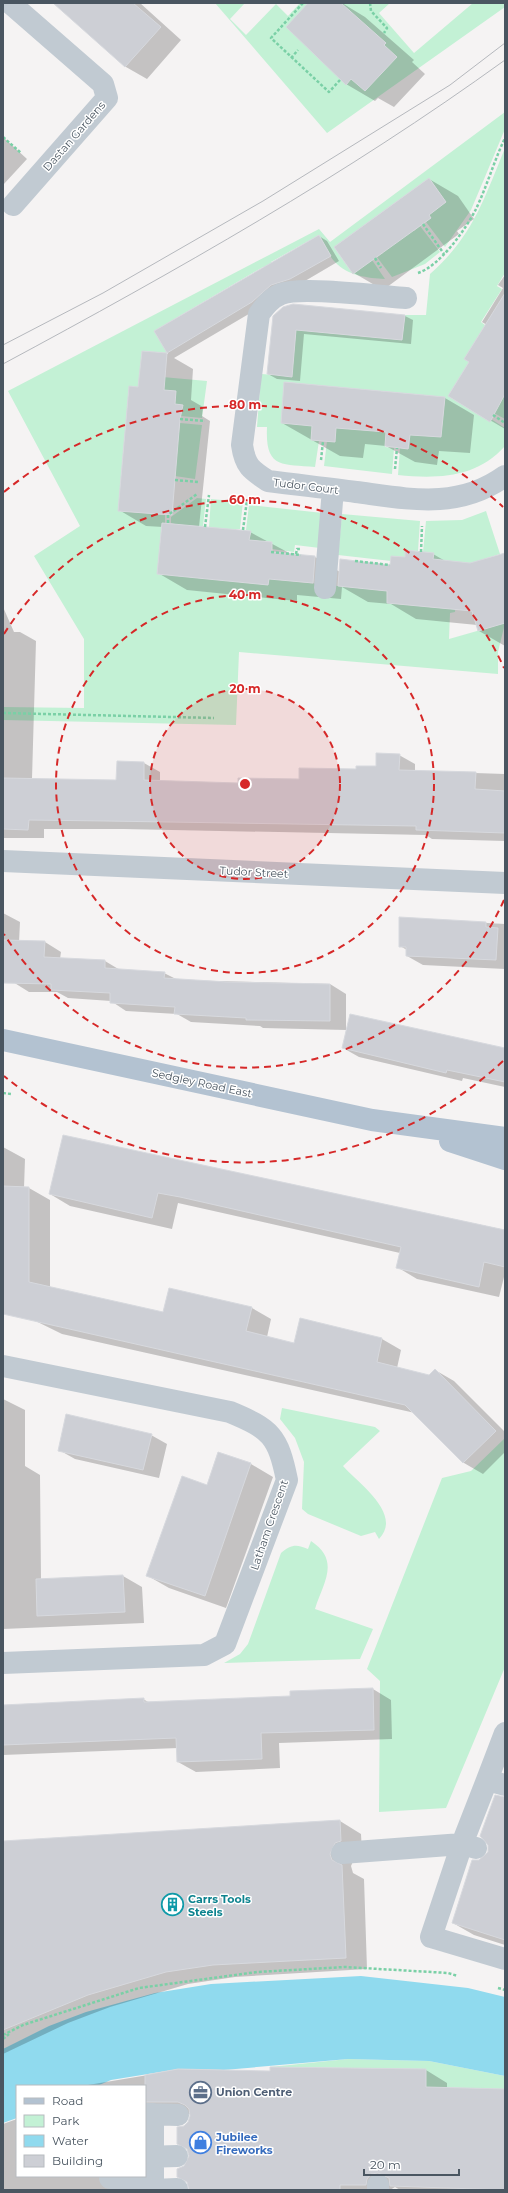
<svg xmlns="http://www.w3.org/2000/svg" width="508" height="2193" font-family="Montserrat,sans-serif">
<rect width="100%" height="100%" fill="#f5f3f3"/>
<path fill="#c3f1d5" d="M215,3H245L230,19L246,35L276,4L288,16L300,3H390L379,13L414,53L473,3H505V7L327,133Z
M505,112V129L482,184L471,210L445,247L426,222L431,218L429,215L446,202L429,178L334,247L350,270L363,260L367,264L372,260L385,279C368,278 348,276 335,262C328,255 324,243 319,235L271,262L275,269L267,274L263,267L154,331L167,353L142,351L140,375L207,381L202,418L181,416L182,405L175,404L176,391L129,387L118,511L165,515V523H162L157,574L268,585L269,579L387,591V603L449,609L433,559L434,553L423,552L426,521L462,520L486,511L500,554L487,558L457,575L455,612L450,613L449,639L505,623L498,652V674L239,652L236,725L3,720V707L84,708V639L34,556L80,526L8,391L319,229L330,242Z
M505,148V273L497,286L502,289L481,322L485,325L464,359L469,362L448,396L489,421L491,419L505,428V446C477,478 437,479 398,475L400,448L409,449L410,435L441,437L445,397L285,382L281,423L312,426L311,440L319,441L315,467C282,464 265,469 267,427H257L261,374L292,376L296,330L402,340L405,315H426L430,274C473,236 484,199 505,148Z
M420,226L440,252L425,264L392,277L377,257L383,253L380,249L412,227L414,231Z
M505,384V419L494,413Z
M180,423L202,425L195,479L175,476L173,433H179Z
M336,428L386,432L385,447L394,448L392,474L324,466L327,441L335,442Z
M197,498L206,499L203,526H199L198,536L174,533L175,524L171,523V517Z
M211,499L243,502L240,529H236L235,539L212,537L213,528L209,527Z
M249,505L323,513L320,548L295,545L294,552L272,549V542L249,540L251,531L246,530Z
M342,514L420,521L418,551L405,550V557L391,556V561L338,555Z
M282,1408L375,1427L380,1431L343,1466C359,1484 403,1514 379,1539L375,1532L361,1536L308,1514L302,1509L304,1462L295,1438L280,1419Z
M505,1438V1667L446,1808L379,1812L380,1681L367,1669L442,1478L471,1471Z
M311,1541C341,1561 323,1583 315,1609L373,1629L360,1659L224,1663L240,1654L248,1644L281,1553C291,1544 297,1544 308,1549Z
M348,2059L429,2061L505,2076V2089L426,2087V2069L270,2067Z"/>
<path fill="#90daee" d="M361,1976L468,1988L505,1997V2076L429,2061L348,2059L224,2070L179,2069L111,2080L97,2086H17V2118L3,2123V2049L49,2026L86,2012L155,1993L211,1984Z"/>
<path fill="#0003" d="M59,3H140L181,40L147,79L126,67L57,5Z
M309,3H342L365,17L414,60L412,62L425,74L394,107L378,98L375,101L346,84Z
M3,137L27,159L3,185Z
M429,179L458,196L474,219L457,231L459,234L383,290L354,273Z
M319,236L327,241L339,261L174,358L193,369L191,400L203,407L202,416L210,421L199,527L250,532L293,555L315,557L340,572L391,566L406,558L433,554L447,562L470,564L505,554V646L479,631L477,625L416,619L391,604L368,602L342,587L341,599L297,595V601L187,590L158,573L163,527L146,526L119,510L139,388L143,352L168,354L156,332Z
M505,275V429L483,416L470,362L487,325L482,322L503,288L498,285Z
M405,316L413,320L411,344L304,334L300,381L277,379L268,374L274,317Z
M285,383L445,398L474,415L470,453L439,451L437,465L415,462L386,446L365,444L363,458L340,456L282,423Z
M3,607L14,632H20L36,641L32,779L117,781L118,762L144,763L160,772V781L239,784L300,780L377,767L399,755L415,764V771L505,774V841L432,839L426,835L123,829H44V838H3Z
M3,913L20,922L19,942H45L61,952L60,959L105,961L120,970L164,973L178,980L330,984L346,994V1030L263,1028L260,1026L191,1022L177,1014L126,1011L111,1001L68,998L57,992H29L13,982L3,961Z
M400,918L505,924V969L423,965L407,956V950L400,946Z
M343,1048L505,1049V1087L463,1078L462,1081L359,1057Z
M64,1136L505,1230V1273L499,1297L417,1279L397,1267L400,1253L178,1203L172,1229L70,1206L50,1194Z
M3,1147L25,1159L24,1188H29L50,1200V1288L164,1313L252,1308L271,1319L267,1337L295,1344L301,1319L382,1339L401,1350L397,1368L429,1376L435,1370L454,1381L505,1432V1452L483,1474L464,1463L415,1413L62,1334L3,1305Z
M3,1399L25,1410V1466L40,1475L41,1580L123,1576L142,1587L144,1623L3,1629Z
M151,1435L167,1444L159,1478L75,1459L59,1450Z
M219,1453L251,1464L273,1477L226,1608L169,1588L148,1576L207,1486Z
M373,1689L391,1700L392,1739L279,1743L280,1768L196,1772L178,1762V1748L3,1755V1706L143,1699L150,1703L292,1697Z
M505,1818V1945L474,1935L453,1923L480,1861L489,1852Z
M340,1821L361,1834L362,1853L356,1855L351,1866L353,1873L364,1879L367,1969L235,1977L188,1984L110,2007L68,2023L3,2054V1842Z
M178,2070L271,2072L426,2070L447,2083V2088L505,2090V2190H400L395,2187L390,2190H190L191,2156L184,2127L189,2122L191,2114L145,2113V2086H82Z
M17,2119V2176H131L125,2179L119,2190H3V2124Z"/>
<path fill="#cdcfd5" stroke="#d7d9de" d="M53,3H133L161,27L125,67Z
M308,3H341L386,43L384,45L397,57L365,91L351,79L346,85L286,27Z
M429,178L446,202L429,215L431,218L353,274L334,247Z
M319,235L331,256L290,279L271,285L252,302L167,353L154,331Z
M505,293V394L490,422L448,396L469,362L464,359Z
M293,304L405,315L402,340L296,330L292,377L267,374L273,316L283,307Z
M142,351L167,353L164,390L176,391L175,404L183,405L180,419L172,515L118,511L129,386L138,387Z
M284,382L445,397L441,437L410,435L408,449L385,446L386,432L336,428L335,442L311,440L312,426L281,423Z
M162,523L251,531L249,540L272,542V552L315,556L313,583L269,579L268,585L157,574Z
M405,550L434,553L433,559L470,563L505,553V623L478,631L472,611L387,603V591L338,586L340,559L390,565L391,556L405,557Z
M376,753L400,754L399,770L476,772L475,789L505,791V833L416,830V826L106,821L29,820L28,830L3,829V778L116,780L117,761L144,762V780L238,783V778L299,779V768L356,769V766H376Z
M399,917L486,922V927L498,928L496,960L406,956V947H399Z
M3,940L45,941L44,957L105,960V968L165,972L164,978L227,982L330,984V1021L246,1020V1018L174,1014L175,1007L110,1003V993L51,990V984L3,983Z
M350,1014L505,1048V1082L447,1070L446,1073L342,1048Z
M63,1135L505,1230V1267L484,1262L479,1287L396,1268L401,1247L180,1197L158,1193L152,1218L49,1194Z
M3,1186L29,1187V1282L163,1312L169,1288L252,1307L246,1331L294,1343L300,1318L382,1338L377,1362L429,1375L435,1369L496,1431L463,1463L405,1405L3,1314Z
M66,1414L152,1434L143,1470L58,1451Z
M218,1452L251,1463L205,1596L146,1576L182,1476L207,1485Z
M123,1575L125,1612L37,1616L36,1579Z
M373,1688L374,1730L261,1733L262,1759L177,1762L176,1738L3,1745V1705L144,1698V1702L290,1696V1691Z
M495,1795L505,1797V1940L452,1923L472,1860H479L488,1852V1845L480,1836Z
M340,1820L341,1841L335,1843L330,1854L332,1860L342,1865L346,1958L213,1965L166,1972L88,1995L3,2030V1841Z
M270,2067L426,2069V2087L505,2089V2190L390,2186L389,2178L378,2173L371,2174L367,2179L366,2185H340V2190H189L187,2182L177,2177V2169L184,2166L189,2156L187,2149L177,2144V2127L184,2126L188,2122L190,2116L189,2109L185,2105L178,2102H145V2075L178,2069L270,2071Z"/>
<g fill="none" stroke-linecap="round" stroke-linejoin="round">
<path stroke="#7ad0a6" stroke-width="2.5" stroke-dasharray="3 2" stroke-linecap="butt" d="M303,3L271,38L329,92L340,80
M370,3L371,11L387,28L384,33
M291,58L298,50
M3,137L21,153
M423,224L444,254
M375,258L381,268
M418,273C440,266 466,229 476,209C487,186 494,161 505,138
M493,415L505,423
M180,419L205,421
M321,460L323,441
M395,469L397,448
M175,480L198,482
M168,523V515L197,494
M205,527L209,495
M243,530L247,500
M271,552L301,555
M421,552L422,526
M296,554L297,549H301
M355,561L390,565
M3,713L214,718
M3,1093L11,1094
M498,1988L505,1990
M3,2035L23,2025L139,1988L257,1972L345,1967L448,1973L458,1976
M3,2039L9,2034"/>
<path stroke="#c1cad2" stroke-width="22" d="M10,3L103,84L107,98L13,205
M406,298C380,296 301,286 281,294C271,298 265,306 259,314L242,445C245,466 251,470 268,481C298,485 327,488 356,492C409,499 458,510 505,476
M325,588L333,489
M3,861L505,883
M3,1366L230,1412C271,1429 278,1436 287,1480L225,1644L204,1655L3,1663
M505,1733L487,1780L505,1785
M476,1848L462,1844L431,1937L505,1959
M342,1853L462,1844L487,1780
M145,2114L178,2115
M153,2114V2190
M145,2157L177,2156
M110,2178H153
M153,2190L177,2189
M378,2190V2185"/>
<path stroke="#b3c2d1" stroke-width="22" d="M3,1040L372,1120L505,1138
M450,1141L505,1159"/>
<path stroke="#b5b8bd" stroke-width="1" d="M3,345L103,293L263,201L450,85L505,43
M3,364C176,271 346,175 505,60"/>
</g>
<circle cx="245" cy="784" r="95" fill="#d62828" fill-opacity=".12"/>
<g fill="none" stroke="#d62828" stroke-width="2" stroke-dasharray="7 5">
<circle cx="245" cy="784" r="95"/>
<circle cx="245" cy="784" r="189"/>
<path d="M504 900A284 284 0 0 1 4 934M4 634A284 284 0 0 1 504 668"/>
<path d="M503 1061A379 379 0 0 1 4 1076M4 492A379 379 0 0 1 503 507"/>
</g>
<defs>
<symbol id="building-ring" viewBox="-11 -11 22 22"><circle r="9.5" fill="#fff" stroke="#0f9aa8" stroke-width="1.5"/><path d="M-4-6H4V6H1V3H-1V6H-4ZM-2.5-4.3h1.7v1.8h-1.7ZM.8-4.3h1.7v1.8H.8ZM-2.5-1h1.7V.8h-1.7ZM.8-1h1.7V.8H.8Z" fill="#0f9aa8"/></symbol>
<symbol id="office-ring" viewBox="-11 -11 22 22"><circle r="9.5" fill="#fff" stroke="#5c6f8a" stroke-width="1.5"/><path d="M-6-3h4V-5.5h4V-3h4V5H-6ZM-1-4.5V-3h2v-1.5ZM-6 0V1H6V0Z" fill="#5c6f8a"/></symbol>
<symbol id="shop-ring" viewBox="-11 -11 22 22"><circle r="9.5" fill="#fff" stroke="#3f7fe0" stroke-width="1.5"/><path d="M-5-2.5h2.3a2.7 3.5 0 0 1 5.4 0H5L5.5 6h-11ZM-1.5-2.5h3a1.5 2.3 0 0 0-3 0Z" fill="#3f7fe0"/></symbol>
</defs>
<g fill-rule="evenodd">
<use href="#building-ring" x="160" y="1892" width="25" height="25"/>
<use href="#office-ring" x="188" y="2080" width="25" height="25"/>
<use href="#shop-ring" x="188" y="2130" width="25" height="25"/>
</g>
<g text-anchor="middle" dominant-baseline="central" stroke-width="3" stroke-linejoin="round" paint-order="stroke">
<g font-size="11" fill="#4a5661" stroke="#fff">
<text transform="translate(74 136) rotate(-49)">Dastan Gardens</text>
<text transform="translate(306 486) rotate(7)">Tudor Court</text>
<text transform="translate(254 872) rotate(3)">Tudor Street</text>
<text transform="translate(202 1083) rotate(12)">Sedgley Road East</text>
<text transform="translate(269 1525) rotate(-71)">Latham Crescent</text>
</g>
<g font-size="11" font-weight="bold" fill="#0d838f" stroke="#fff" text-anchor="start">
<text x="188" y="1899">Carrs Tools<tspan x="188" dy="13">Steels</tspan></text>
</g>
<g font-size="11" font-weight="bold" fill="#4e5e75" stroke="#fff" text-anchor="start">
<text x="216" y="2092">Union Centre</text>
</g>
<g font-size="11" font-weight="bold" fill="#366cbe" stroke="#fff" text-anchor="start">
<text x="216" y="2137">Jubilee<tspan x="216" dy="13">Fireworks</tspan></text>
</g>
</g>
<circle cx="245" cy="784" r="6" fill="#d62828" stroke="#fff" stroke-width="2"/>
<g font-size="12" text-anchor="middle" font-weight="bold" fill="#d62828" stroke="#fff" stroke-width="3" stroke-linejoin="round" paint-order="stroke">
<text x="245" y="409">80 m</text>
<text x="245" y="504">60 m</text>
<text x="245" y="599">40 m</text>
<text x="245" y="693">20 m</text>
</g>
<rect width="508" height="2193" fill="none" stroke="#4a5661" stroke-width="8"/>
<rect x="16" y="2085" width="130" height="92" fill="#ffffff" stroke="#b7bbc0"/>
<rect x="24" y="2098" width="20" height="6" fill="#b3c2d1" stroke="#b7bbc0"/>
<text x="52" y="2105" font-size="12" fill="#4a5661">Road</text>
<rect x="24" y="2115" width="20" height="12" fill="#c3f1d5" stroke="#b7bbc0"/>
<text x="52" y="2125" font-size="12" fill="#4a5661">Park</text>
<rect x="24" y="2135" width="20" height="12" fill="#90daee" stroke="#b7bbc0"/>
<text x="52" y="2145" font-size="12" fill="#4a5661">Water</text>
<rect x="24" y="2155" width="20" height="12" fill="#cdcfd5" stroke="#b7bbc0"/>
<text x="52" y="2165" font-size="12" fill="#4a5661">Building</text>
<path d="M364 2169v6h95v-6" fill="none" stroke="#4a5661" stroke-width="2"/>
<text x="370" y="2169" font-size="12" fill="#4a5661" stroke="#ffffff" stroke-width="3" paint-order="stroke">20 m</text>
</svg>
